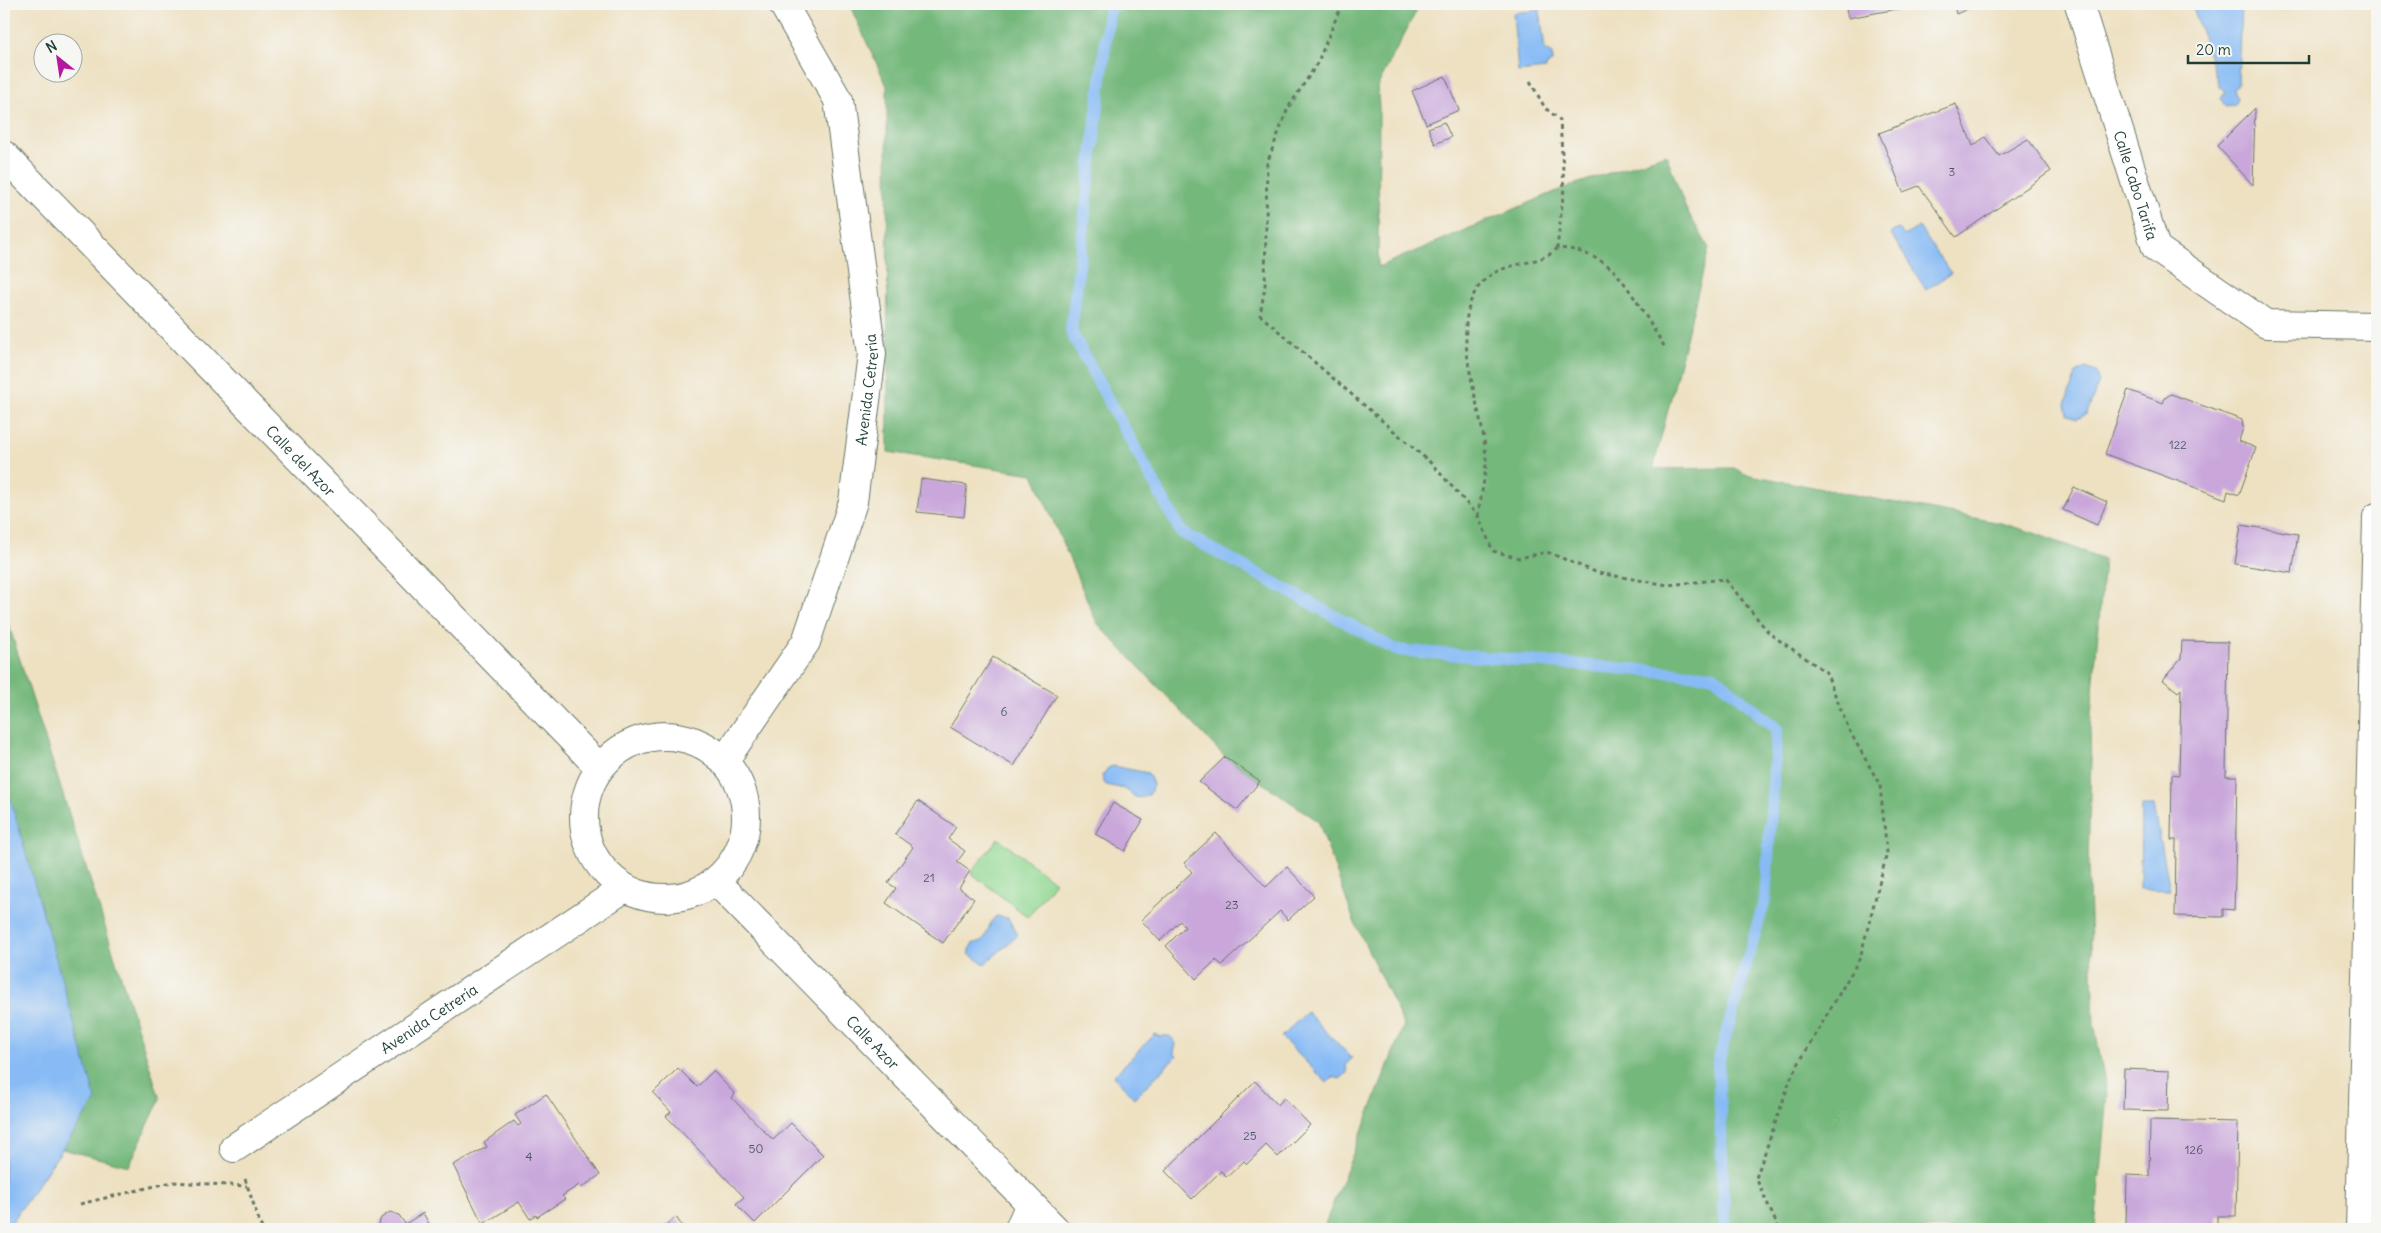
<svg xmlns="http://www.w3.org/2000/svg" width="2381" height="1233" font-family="Delius,sans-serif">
<rect width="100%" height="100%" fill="#f6f6f2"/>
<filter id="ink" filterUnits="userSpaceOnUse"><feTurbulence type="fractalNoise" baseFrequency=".02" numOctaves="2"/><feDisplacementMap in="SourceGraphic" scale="10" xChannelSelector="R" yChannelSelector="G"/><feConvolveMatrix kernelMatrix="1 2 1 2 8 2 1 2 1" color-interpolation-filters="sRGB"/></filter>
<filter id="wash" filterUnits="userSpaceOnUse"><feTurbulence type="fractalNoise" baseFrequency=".0096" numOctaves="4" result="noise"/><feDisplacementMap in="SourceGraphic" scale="20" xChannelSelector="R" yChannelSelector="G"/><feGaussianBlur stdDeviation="1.12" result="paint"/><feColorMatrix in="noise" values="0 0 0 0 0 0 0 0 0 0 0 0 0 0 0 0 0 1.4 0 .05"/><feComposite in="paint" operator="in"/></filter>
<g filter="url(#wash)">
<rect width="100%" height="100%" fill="#eee1c2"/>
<path fill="#91d892" stroke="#588a63" d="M998,838L1055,882L1028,917L971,873Z"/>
<path fill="#74b87c" stroke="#4a7a58" d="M849,4H1420L1377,87L1379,106L1378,267L1564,188L1666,154L1686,209L1709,248L1653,469L1734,468L1745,474L2001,523L2031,532L2104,559L2090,728L2091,760L2088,863L2094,1024L2107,1093L2095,1229H1323L1404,1025L1354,921L1318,821L1225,757L1097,623L1033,474L888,452L887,86Z
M4,610L160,1099L129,1166L62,1149L7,1229H4Z"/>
<path fill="#88bbf5" stroke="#547c94" d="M2192,4H2241L2238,83L2234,90L2238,99L2235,105L2225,106L2221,99L2225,91L2219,86Z
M1540,10L1545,50L1552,54L1553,61L1546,66V69L1518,72L1513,13Z
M1919,227L1951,273L1926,290L1890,233L1899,229L1904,236Z
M2086,368L2096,372L2099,382L2087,414L2077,419L2067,414L2065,404L2077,372Z
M1113,766L1148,773L1153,784L1150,794C1132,804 1134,791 1121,788C1111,785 1104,789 1102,776L1108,768Z
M4,776L96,1100L7,1229H4Z
M2141,806H2154L2170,890L2140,889Z
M996,916L1008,918L1018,935L985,964L969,954L972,944L982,941C989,933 988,923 996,916Z
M1307,1012L1352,1058L1346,1065L1347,1073L1340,1079L1333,1077L1327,1083L1281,1037Z
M1155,1034L1160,1037C1168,1034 1172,1036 1176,1044L1174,1053L1177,1056L1134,1098L1113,1076Z"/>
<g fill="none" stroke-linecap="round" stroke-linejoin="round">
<path stroke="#88bbf5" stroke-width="12" d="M1114,4L1109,12L1071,332L1181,532L1396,650L1714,676L1777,729L1765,899L1718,1062L1725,1229"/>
</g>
<g id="blocks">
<path fill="#c9a7db" d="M1845,4H1919V5L1848,18Z
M1954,4H1979L1956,14Z
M1445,76L1459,110L1426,124L1412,91Z
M1956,104L1973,146L1985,137L1999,156L2028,139L2051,171L1956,237L1919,186L1903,192L1879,133Z
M2255,108L2253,185L2217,146Z
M1444,122L1451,137L1435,144L1428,128Z
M2128,390L2163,403L2165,398L2171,394L2242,420L2243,428L2239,441L2256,448L2239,495L2228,491L2226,499L2105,454Z
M921,479L967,485L964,517L917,512Z
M2074,487L2107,502L2097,525L2063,510Z
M2241,525L2298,534L2292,573L2235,564Z
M2182,641L2228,642L2226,776H2237L2235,878L2234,910L2223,909V917L2175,916L2176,840H2171L2172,774L2179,775L2181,689L2178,692L2163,680L2181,658Z
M993,657L1057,695L1014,766L950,727Z
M1225,757L1260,781L1237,810L1199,782Z
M918,801L956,827L948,839L965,851L957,862L970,871L959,888L974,899L943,943L886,903L896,888L888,883L913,847L895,834Z
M1113,803L1143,820L1125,851L1095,834Z
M1216,833L1266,887L1287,867L1314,896L1288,920L1280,911L1222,965L1216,960L1196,979L1166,946L1185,927L1180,921L1160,941L1141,920L1192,872L1184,863Z
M678,1068L697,1087L713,1071L735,1094L732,1098L773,1140L791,1123L823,1155L755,1223L736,1204L744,1197L666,1116L671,1112L653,1093Z
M2124,1069L2169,1071L2168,1111L2123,1110Z
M1255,1081L1278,1105L1284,1098L1310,1125L1278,1157L1266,1145L1247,1164L1244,1161L1227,1177L1221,1171L1192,1199L1165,1171Z
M546,1094L600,1175L581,1188L579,1185L562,1196L565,1199L537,1217L536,1215L530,1219L519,1202L483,1224L453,1165L487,1147L484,1142L514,1121L518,1126L521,1124L515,1115Z
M2150,1120L2238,1122L2236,1216H2217V1229H2161V1226L2126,1225L2127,1175L2149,1176Z
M390,1212L399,1215L405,1224L423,1213L432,1229H375L378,1227L381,1218Z
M676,1217L684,1229H662Z"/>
</g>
</g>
<g filter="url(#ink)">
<use href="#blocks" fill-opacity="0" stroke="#677666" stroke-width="1"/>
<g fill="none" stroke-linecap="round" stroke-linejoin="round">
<defs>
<g id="minor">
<path id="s1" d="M2079,4L2156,248L2266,324L2377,326"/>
<path id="s2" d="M4,155L599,767"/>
<circle cx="665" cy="817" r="81"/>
<path id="s3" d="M725,760L806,642L853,502L872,354L838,100L783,4"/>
<path id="s4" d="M716,881L1055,1229"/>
<path id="s5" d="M234,1148L623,889"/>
<path d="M1019,1229L1030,1204"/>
</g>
<path id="tertiary" d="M2360,1229L2377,517"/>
</defs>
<use href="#minor" stroke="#677666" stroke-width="30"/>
<use href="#tertiary" stroke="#677666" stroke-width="30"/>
<path stroke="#677666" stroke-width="3" stroke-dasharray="4 4" stroke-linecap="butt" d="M1342,4L1317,64L1288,108L1267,163L1265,287L1260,315L1432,464L1478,516L1493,551L1519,558L1547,552L1598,573L1668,585L1725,579L1770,634L1826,672L1849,730L1880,785L1887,853L1860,958L1792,1075L1756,1178L1779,1229
M1530,81L1545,108L1560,120L1564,188L1557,249
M1478,516C1480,499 1485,480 1486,463C1487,410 1435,309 1494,273C1510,264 1528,264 1544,257C1549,256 1553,251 1557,249C1573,246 1602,259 1613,270C1631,288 1651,326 1666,349
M245,1179L262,1229
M80,1204L172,1182L247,1186"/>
<use href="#minor" stroke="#fff" stroke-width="28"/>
<use href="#tertiary" stroke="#fff" stroke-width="28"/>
</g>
</g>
<g text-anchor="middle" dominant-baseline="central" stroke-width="5" stroke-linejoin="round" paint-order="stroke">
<g font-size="12" fill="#4a585e">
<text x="1952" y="171">3</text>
<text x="2178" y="444">122</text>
<text x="1004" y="711">6</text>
<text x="929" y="877">21</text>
<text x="1232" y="904">23</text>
<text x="1250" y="1135">25</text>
<text x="756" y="1148">50</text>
<text x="2194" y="1149">126</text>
<text x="529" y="1156">4</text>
</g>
<g font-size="15" fill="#1f3d34" stroke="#f6f6f2">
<text stroke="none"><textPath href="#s1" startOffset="190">Calle Cabo Tarifa</textPath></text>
<text stroke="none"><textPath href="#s3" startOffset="404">Avenida Cetrería</textPath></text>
<text stroke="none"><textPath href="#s2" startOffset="426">Calle del Azor</textPath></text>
<text stroke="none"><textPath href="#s5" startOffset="234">Avenida Cetrería</textPath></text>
<text stroke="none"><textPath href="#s4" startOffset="225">Calle Azor</textPath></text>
</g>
</g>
<rect width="2381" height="1233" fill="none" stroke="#f6f6f2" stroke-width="20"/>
<g transform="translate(58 58) rotate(330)"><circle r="24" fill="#f6f6f2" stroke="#a0aca6"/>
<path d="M0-4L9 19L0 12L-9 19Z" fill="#b5179e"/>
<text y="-8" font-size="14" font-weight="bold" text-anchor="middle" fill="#1f3d34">N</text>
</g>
<path d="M2188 55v8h121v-8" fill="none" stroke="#1f3d34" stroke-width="2.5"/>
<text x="2196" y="55" font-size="15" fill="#1f3d34" stroke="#f6f6f2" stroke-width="4" paint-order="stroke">20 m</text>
</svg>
